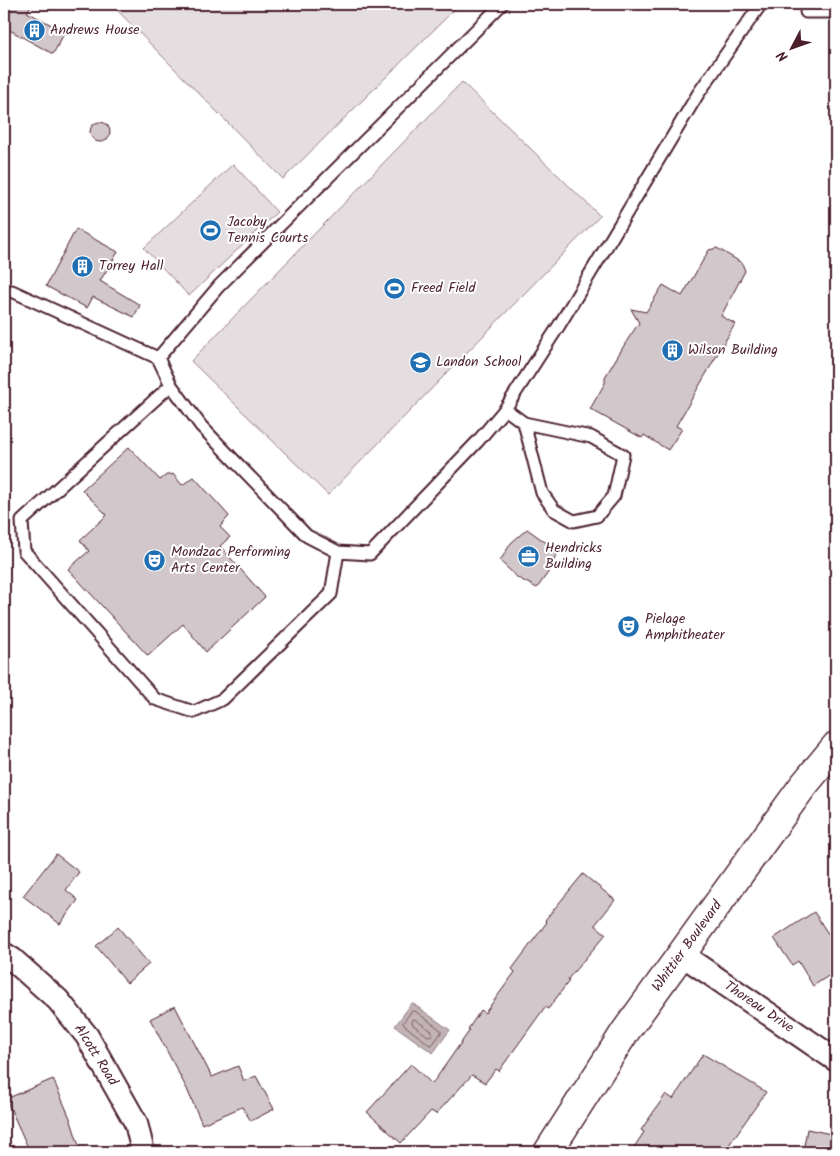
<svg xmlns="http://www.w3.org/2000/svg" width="840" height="1156" font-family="Kalam,sans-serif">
<rect width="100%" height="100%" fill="#fff"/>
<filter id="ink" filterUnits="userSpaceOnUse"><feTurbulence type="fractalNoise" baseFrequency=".02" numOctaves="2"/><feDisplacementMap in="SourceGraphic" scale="10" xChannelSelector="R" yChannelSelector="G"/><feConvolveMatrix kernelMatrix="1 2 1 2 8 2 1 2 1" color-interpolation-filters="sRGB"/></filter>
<g filter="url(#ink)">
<path fill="#e5dee0" stroke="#987e86" d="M115,4H460L283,179L113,6Z
M462,82L600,216L328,495L191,361Z
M233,164L277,212L189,296L144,248Z"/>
<path fill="#c1b3b6" stroke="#91787e" d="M412,1003L450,1030L433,1053L395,1026Z"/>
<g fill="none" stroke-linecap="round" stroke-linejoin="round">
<path stroke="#7a5a63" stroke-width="1" d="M412,1011H415L441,1030V1033L432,1045H430L404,1025L403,1023Z
M414,1019L432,1031V1035L428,1036L413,1025L412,1022Z"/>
</g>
<path fill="#d2c7cb" stroke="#4a1f2b" d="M4,4H32L27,12L65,32L53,54L4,27Z
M90 132a10 10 0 1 1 20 0a10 10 0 1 1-20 0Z
M76,229L118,252L100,281L140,305L134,317L93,297L87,308L46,286Z
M717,248L742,263L745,271L721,316L735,324L676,426L682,429L668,450L644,435L642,438L590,409L605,383V377L628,339L639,323L631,309L646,312L663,285L682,296L709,250Z
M129,447L160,480L169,473L171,475L173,474L182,485L194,477L229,516L220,527L230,537L220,546L265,597L206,652L183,624L148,656L68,569L89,551L80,540L107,515L82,490Z
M527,529L558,551L550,570L537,588L518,578L500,561L511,543Z
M56,854L79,872L66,890L78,900L60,924L23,896Z
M583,874L615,900L595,925L606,934L567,980L569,981L548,1009L545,1007L499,1071L496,1069L485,1083L472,1075L436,1114L431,1111L401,1143L367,1112L411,1064L432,1084L470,1030L468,1029L481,1010L485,1013L515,972L512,969L547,922L545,920Z
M814,912L836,946V971L813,986L798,961L792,965L774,938Z
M118,927L149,964L127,983L96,946Z
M175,1006L212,1077L238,1066L244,1081L256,1076L274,1109L251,1121L242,1107L202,1124L187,1089L150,1019Z
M703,1054L766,1092L724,1152H631L644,1132L641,1130L666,1094L673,1099Z
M53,1079L70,1118L81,1152H30L6,1099Z
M807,1129L836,1135V1152H803Z"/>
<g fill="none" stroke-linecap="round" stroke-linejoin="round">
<defs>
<path id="lane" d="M806,12H836
M4,292L12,291L158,358L171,385L201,426L307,536L338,552L370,554L478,441L505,409L560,324L698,94L761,4
M158,358L219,286L502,4
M171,385L22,521L24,551L155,699L194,712L223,699L331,594L338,552
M505,409L524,423L591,437L623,455L614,496L597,516L574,521L554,510L542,493L524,423"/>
<path id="street" d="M4,954L12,959L58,1000L87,1036L136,1123L143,1152
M681,954L836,1060"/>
<path id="secondary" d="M548,1152L625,1032L803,786L836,746"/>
</defs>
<use href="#lane" stroke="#4a1f2b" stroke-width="15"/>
<use href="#street" stroke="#4a1f2b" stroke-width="26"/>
<use href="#secondary" stroke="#4a1f2b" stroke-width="31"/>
<use href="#lane" stroke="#fff" stroke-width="11"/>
<use href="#street" stroke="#fff" stroke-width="22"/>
<use href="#secondary" stroke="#fff" stroke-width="28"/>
</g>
</g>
<defs>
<symbol id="building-disc" viewBox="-11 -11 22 22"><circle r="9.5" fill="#1f6fb2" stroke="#fff"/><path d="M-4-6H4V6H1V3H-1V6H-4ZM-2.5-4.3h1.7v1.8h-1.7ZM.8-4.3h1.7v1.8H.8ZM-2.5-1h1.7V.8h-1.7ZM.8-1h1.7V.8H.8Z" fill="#fff"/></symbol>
<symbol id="stadium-disc" viewBox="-11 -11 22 22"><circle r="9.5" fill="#1f6fb2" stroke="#fff"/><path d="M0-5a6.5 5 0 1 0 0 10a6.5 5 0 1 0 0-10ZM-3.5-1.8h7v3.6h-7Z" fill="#fff"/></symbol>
<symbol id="school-disc" viewBox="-11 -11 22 22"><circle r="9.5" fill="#1f6fb2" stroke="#fff"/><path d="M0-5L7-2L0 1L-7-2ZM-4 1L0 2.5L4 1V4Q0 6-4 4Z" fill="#fff"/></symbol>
<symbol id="office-disc" viewBox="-11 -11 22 22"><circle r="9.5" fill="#1f6fb2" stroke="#fff"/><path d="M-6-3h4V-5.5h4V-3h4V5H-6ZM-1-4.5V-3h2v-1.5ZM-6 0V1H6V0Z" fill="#fff"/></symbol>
<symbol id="theatre-disc" viewBox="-11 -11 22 22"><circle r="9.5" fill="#1f6fb2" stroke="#fff"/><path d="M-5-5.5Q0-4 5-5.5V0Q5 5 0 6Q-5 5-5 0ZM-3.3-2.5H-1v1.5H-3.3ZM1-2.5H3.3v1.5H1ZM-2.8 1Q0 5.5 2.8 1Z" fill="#fff"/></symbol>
</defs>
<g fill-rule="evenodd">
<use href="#building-disc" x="22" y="18" width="25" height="25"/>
<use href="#stadium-disc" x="198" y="218" width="25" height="25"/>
<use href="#building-disc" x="70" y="254" width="25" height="25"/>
<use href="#stadium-disc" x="382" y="276" width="25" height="25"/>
<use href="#building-disc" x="660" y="338" width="25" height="25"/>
<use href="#school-disc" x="408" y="350" width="25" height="25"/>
<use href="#office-disc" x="516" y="544" width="25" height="25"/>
<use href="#theatre-disc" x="142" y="548" width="25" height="25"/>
<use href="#theatre-disc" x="616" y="614" width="25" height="25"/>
</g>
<g text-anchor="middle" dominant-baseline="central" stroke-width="4" stroke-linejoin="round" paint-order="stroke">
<g font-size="14" fill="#4a1f2b" stroke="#fff" text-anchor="start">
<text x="50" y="30">Andrews House</text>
<text x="227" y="222">Jacoby<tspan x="227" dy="16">Tennis Courts</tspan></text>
<text x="99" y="266">Torrey Hall</text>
<text x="411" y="288">Freed Field</text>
<text x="688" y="350">Wilson Building</text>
<text x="436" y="362">Landon School</text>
<text x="545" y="548">Hendricks<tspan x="545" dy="16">Building</tspan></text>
<text x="171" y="552">Mondzac Performing<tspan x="171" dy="16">Arts Center</tspan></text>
<text x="645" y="619">Pielage<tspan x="645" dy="16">Amphitheater</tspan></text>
</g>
<g font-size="14" fill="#4a1f2b" stroke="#fff">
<text transform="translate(687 946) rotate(-54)">Whittier Boulevard</text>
<text transform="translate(759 1007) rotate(34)">Thoreau Drive</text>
<text transform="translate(96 1055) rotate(58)">Alcott Road</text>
</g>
</g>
<rect width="840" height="1156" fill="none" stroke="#fff" stroke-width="20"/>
<rect x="10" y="10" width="820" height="1136" fill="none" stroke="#4a1f2b" stroke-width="2" filter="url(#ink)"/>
<g transform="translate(792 48) rotate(229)" stroke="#ffffff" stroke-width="4" paint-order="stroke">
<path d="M0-4L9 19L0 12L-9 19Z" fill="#4a1f2b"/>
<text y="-8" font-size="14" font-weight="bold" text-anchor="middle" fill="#4a1f2b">N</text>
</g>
</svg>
